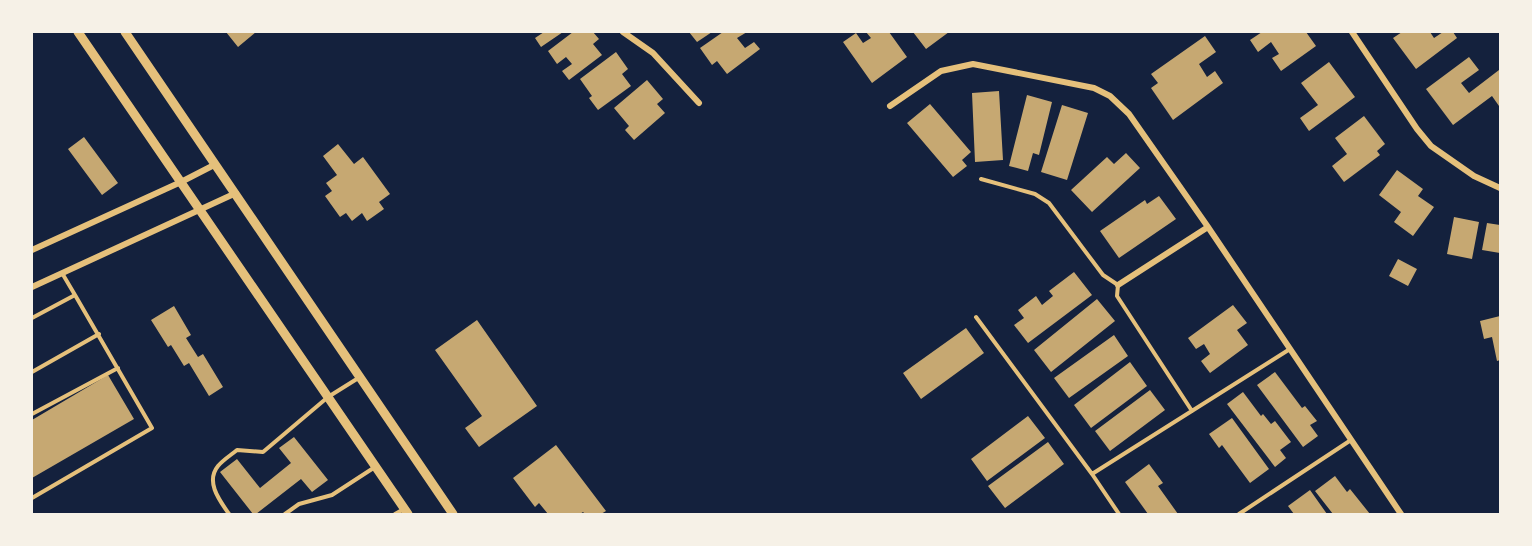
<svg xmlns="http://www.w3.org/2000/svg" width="1532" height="546" font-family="Montserrat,sans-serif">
<rect width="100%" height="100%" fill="#14213d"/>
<path fill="#c6a872" d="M226,32H256L238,47Z
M544,32H563L541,47L535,38Z
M573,32H593L599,39L593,44L602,55L569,80L562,71L572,64L566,57L557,64L548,51Z
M689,32H712L697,42Z
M723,32H747L737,38L745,48L754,42L760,49L727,74L717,61L712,65L700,48Z
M866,32H889L907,57L872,83L843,42L856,33L863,43L871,38Z
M913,32H949L926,49Z
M1262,32H1306L1316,46L1281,71L1272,58L1279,54L1271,42L1258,52L1250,40Z
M1402,32H1430L1434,38L1443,32H1453L1457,38L1416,69L1393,38Z
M1205,36L1216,52L1199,64L1207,77L1215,71L1223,83L1173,120L1151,88L1158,83L1151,74Z
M616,52L628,69L622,74L631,86L598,110L589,98L592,96L580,79Z
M1469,57L1479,70L1461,83L1469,93L1499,70L1500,104L1499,106L1492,96L1453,125L1426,89Z
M1329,62L1355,97L1309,131L1300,118L1318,105L1301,83Z
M647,80L663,99L657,104L665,113L634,140L625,130L629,126L614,108Z
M999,91L1003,160L975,162L972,93Z
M1027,95L1052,102L1039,155L1033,153L1028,171L1009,166Z
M930,104L971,152L962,160L967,166L953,177L907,123Z
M1062,105L1088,113L1067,180L1041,172Z
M1364,116L1385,144L1377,151L1380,155L1344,182L1332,166L1347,154L1335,138Z
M84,137L118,183L102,195L68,149Z
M338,144L354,164L363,157L390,194L379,202L384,209L367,221L362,213L352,221L346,213L340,217L325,196L332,191L326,183L337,175L323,156Z
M1126,153L1140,168L1092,212L1071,190L1107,157L1114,164Z
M1397,170L1423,189L1418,196L1434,207L1413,236L1394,222L1401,212L1379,195Z
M1159,196L1176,219L1119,258L1100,231L1145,200L1147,204Z
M1454,217L1479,222L1472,259L1447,254Z
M1487,223L1500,225V253L1482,250Z
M1398,259L1417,269L1408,286L1389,276Z
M1074,272L1092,295L1028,343L1014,325L1024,318L1018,310L1036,296L1042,305L1053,296L1049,291Z
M1097,299L1115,321L1051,372L1034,350Z
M1233,305L1247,323L1237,330L1248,345L1210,373L1201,361L1210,354L1204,344L1196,349L1188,338Z
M174,306L191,335L186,338L198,357L203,354L223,387L209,396L189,363L184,366L171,345L168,347L151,320Z
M1500,316V360L1497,361L1492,337L1484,339L1480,321Z
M477,320L537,406L479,447L465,428L482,416L435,350Z
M966,328L984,353L921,399L903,373Z
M1114,335L1128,356L1069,398L1054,378Z
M1130,362L1147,386L1091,428L1074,405Z
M1275,372L1302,408L1305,406L1317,421L1310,425L1318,436L1303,447L1257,385Z
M108,375L134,419L32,478V420Z
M1150,390L1165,410L1110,451L1095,431Z
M1243,392L1261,416L1263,414L1271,424L1275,421L1291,442L1280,450L1286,458L1275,467L1227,404Z
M1028,416L1045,438L987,481L971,459Z
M1232,418L1269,469L1250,483L1222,445L1219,448L1209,434Z
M294,437L328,480L312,492L301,479L256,514H253L220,472L237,459L260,488L291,463L279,448Z
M1048,442L1064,464L1005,508L988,486Z
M556,445L606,511L601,514H585L583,512L580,514H548L539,503L535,507L513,478Z
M1149,464L1163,483L1158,486L1178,514H1148L1125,482Z
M1335,476L1347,492L1350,489L1370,514H1333L1315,491Z
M1310,490L1327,514H1294L1288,506Z"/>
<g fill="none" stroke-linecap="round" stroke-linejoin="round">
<path stroke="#e5c07b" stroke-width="4" d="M981,179L1035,194L1049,203L1103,275L1118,285L1117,296L1192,411
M976,317L1092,474L1290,349
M32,318L75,295L62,273
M32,372L99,334
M32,414L118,368
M1092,474L1119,514
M32,498L152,428L75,295
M229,514C220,501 205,482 218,466C223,460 231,455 237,450L263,452L328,397L360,377
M285,514L299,504L332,495L375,467
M395,514L404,509
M1239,514L1351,440"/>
<path stroke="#e5c07b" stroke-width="6" d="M623,32L653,53L699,103
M1352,32L1417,129L1431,146L1474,176L1500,188
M890,106L941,71L973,64L1094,88L1110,96L1129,114L1208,227L1401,514
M32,250L181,182L216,164
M1118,285L1208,227
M32,287L236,193"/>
<path stroke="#e5c07b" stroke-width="9" d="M78,32L408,514
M125,32L453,514"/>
</g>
<rect width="1532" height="546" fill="none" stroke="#f6f1e7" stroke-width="66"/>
</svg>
